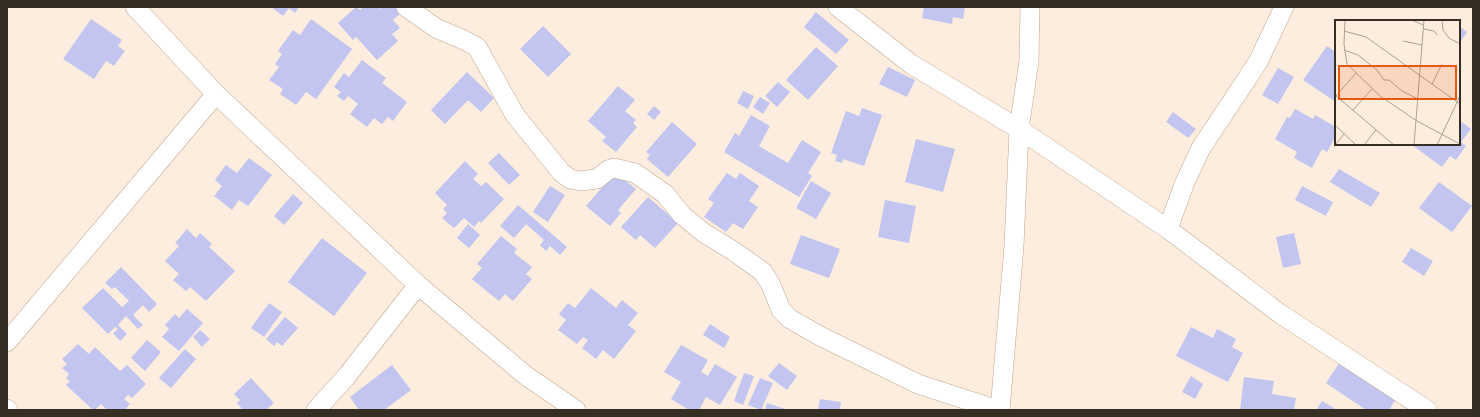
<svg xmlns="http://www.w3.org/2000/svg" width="1480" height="417" font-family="Bitter,serif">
<rect width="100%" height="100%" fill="#fdedde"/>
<path fill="#c1c5f0" d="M271,7H299L295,13L289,8L283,16Z
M356,7L360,10L363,7H378L380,9L382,7H396L401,13L393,20L400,28L392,34L398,41L377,60L356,37L353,40L338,23Z
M924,7H965L963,19L953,17L952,24L922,18Z
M816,12L849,40L836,54L804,27Z
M91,19L122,40L118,46L125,51L114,66L106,61L94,79L63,59Z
M311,19L352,49L316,99L306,92L296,105L280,94L283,89L269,80L279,67L275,64L282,54L278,51L293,30L300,35Z
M543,26L571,54L548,77L520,49Z
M1459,26L1467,32L1459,44Z
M1327,46L1336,52V102L1303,80Z
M816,47L838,66L808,100L786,80Z
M362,60L386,78L382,83L407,102L393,121L388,117L382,124L374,118L367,127L350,114L358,104L348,96L344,101L337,96L341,92L334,87L344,73L349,77Z
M888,67L915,80L907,97L879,84Z
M1278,68L1294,77L1278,104L1262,95Z
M467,72L494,98L481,112L468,100L445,124L431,110Z
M778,82L790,92L777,107L765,96Z
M618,86L635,100L625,111L636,120L633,123L637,127L616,152L602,141L606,137L588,121Z
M743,91L754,96L748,109L737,103Z
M760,97L770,103L763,114L753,107Z
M654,106L661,112L654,120L647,114Z
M862,108L882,115L864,166L843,159L842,163L835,161L837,155L831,153L846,111L859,116Z
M1295,109L1313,119L1315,115L1336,127V136L1327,152L1322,149L1312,168L1294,158L1297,152L1275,139L1287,117L1290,118Z
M1173,112L1196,129L1188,138L1166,122Z
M751,115L770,126L759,146L788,163L802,140L821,152L808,173L812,176L799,197L724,152L735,133L739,136Z
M1459,120L1471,129L1461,142L1466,146L1456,160L1450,156L1442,167L1412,145L1459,144Z
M672,122L697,144L668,177L647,159L650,155L646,152Z
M916,139L955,149L943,192L905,182Z
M499,153L520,175L509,185L488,163Z
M249,158L272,175L248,206L239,200L232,210L214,196L222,186L215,180L226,165L237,173Z
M465,161L478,174L473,179L481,186L486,182L504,199L481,223L479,221L474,227L464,218L454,228L442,218L447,213L443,209L447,205L435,193Z
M1339,169L1380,193L1371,207L1330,182Z
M615,172L636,189L618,210L621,213L610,226L586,206Z
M727,173L736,179L740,173L759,186L749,201L758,207L743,229L733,223L726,232L704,217L714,203L708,199Z
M811,181L831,193L816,219L796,208Z
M1439,182L1472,206L1452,232L1419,208Z
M550,186L565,195L548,222L533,212Z
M1302,186L1333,202L1326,216L1295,200Z
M293,194L303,203L284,225L274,216Z
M648,197L678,223L655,248L640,235L636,240L621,227Z
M885,200L916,206L909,243L878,237Z
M518,205L567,247L560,255L550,246L546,251L540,245L544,240L526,224L514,238L500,226Z
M468,224L480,235L469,248L457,238Z
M187,229L196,238L200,233L212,244L209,247L235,271L206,301L190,287L186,291L173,280L179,274L165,261L179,246L175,243Z
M1294,233L1301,264L1283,268L1276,237Z
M801,235L840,249L829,278L790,264Z
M501,236L517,249L514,253L532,267L526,274L532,279L513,301L505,294L499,301L472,279L482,268L477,264Z
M322,238L367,273L334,316L288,282Z
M1411,248L1433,261L1424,276L1402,262Z
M121,267L157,304L149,312L143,305L133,315L143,325L138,329L126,316L118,325L127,334L120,341L113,333L118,329L115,327L108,334L82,308L103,288L122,307L129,301L115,287L112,289L105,283Z
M591,288L616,308L622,300L638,313L628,325L636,331L614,359L603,350L596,359L582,348L588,340L583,337L577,344L558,330L566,320L559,314L568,303L575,308Z
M269,303L282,312L264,337L251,328Z
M187,309L203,323L179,351L162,337L169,329L165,325L175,314L179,318Z
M285,317L298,328L282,346L277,342L274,346L266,339Z
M710,324L730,337L724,348L703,335Z
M1191,327L1213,338L1217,329L1236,339L1232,347L1243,353L1228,382L1176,356Z
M200,330L210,339L202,347L193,337Z
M147,340L161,352L145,371L131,358Z
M78,344L89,354L95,347L120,371L127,365L146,384L132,398L128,395L124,399L130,404L125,410H107L101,404L95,410H93L66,385L70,381L66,378L69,374L62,368L67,364L62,359Z
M681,345L708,360L701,372L708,376L715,364L737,377L720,405L706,397L699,410H689L671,399L681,382L664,372Z
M185,349L196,359L171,388L159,378Z
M1340,362L1396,399L1389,410H1366L1326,383Z
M779,363L797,376L787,390L768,376Z
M392,365L411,390L384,410H359L350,397Z
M744,373L754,376L743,405L734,401Z
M1191,376L1203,384L1195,399L1182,392Z
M1244,377L1274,381L1272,394L1296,398L1294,410H1240Z
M251,378L274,403L266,410H243L237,403L240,400L234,394Z
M760,378L773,383L761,410L748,405Z
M820,399L841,402L840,410H818Z
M1322,401L1337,410H1316Z
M767,403L788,410H765Z"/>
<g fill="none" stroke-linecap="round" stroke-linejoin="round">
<defs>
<path id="street" d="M135,7L216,94L418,285L525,375L576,410
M406,7L436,28L464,40L477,47L515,115L561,172L570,179L581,181L597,179L608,170L614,168L635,173L665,194L682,215L704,233L732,250L763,272L771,285L781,310L790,319L820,336L918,384L998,410
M838,7L911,64L1019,129L1168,229L1279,313L1427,410
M1168,229L1185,182L1201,148L1258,62L1284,7
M7,342L216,94
M7,409L8,410
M316,410L346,377L418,285
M1000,410L1014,246L1019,129L1029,61L1030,7"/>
</defs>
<use href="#street" stroke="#bea68e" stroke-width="20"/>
<use href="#street" stroke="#fff" stroke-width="19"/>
</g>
<g transform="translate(1335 20)">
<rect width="125" height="125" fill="#fdedde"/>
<path fill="none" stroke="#ada093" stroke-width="1" d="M10,0L9,24L12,44L45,76L82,101L125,124M77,0L88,5M107,0L108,10L114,18L125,24M89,9L99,11L102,15M9,11L31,17L125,84M68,21L87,25M9,30L23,35L42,50L49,60H54L67,71L83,79M97,64L107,44M0,75L59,125M1,76L21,53M18,90L37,69M0,105L21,125M0,125L9,114M29,125L41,110M79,125L89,0M102,125L125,76"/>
<path fill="#e8590c" fill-opacity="0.15" stroke="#e8590c" stroke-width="2" d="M4,46H121V79H4Z"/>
<rect width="125" height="125" fill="none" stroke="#362d23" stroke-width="2"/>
</g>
<rect width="1480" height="417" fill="none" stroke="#362d23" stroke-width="16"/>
</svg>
